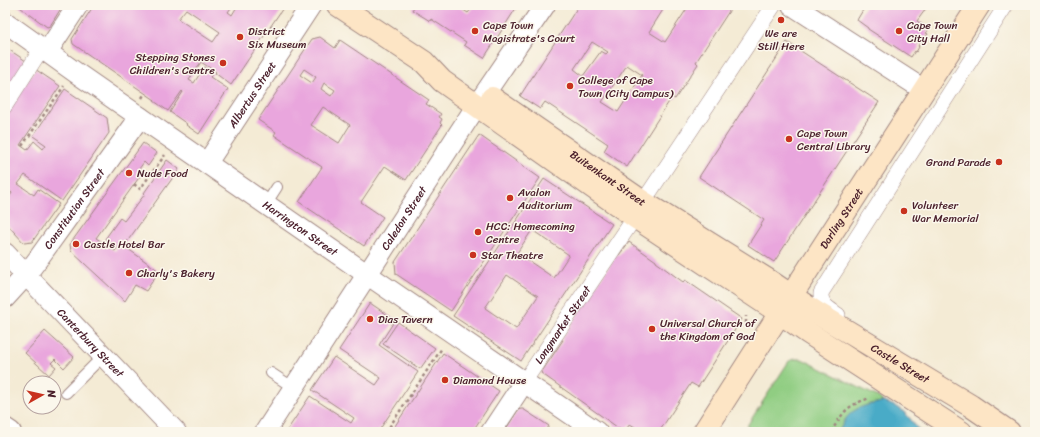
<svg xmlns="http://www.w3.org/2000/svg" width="1040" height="437" font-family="Sriracha,sans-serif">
<rect width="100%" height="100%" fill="#fbf7ec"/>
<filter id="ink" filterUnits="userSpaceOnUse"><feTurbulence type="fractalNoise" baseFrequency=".025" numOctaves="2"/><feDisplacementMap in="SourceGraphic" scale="8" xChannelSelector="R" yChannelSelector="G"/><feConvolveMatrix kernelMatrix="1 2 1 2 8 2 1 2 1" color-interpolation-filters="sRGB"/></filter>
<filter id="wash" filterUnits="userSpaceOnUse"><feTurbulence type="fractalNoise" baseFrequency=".012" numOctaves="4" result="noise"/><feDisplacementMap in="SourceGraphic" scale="16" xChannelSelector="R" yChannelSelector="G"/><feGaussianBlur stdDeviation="0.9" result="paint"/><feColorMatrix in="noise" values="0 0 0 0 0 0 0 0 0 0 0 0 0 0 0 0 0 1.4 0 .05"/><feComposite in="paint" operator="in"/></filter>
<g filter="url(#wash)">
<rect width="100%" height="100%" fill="#f4ebd5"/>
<path fill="#90cd82" stroke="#6d7656" d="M795,359H802L880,398L883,402L871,404L849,415L838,432H743L789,361Z"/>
<path fill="#48abc7" stroke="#496579" d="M883,402C905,408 907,415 920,432H838C842,427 844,420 848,416C857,406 871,404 883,402Z"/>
<g id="blocks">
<path fill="#e9a6dd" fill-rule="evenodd" d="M17,5H63L50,26L47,27Z
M94,5H233L228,12L232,15L238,5H285L231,85L215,73L216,72L201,62L189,80L194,83L204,67L213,73L210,77L228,89L199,134L186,125L187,124L170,112L183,92L182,91L168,111L154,101L155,100L73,44L72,39ZM186,9L220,32L213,42L178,19Z
M411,5H456L468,13L472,8L471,7L472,5H518L484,58L464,45L466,42L431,19L430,21L412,10L414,7Z
M579,5H666L649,32L665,42L688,7L685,5H733L696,62L698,64L675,99L672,97L627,167L604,151L608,144L545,102L540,109L520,96ZM592,42L608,52L606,54L601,51L583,76L574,69ZM627,65L642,75L618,112L602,102Z
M866,5H927L925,10L917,21L929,29L926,33L928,34L924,40L923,39L918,46L919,47L916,52L915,51L911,57L868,29V28L857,20Z
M320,37L335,48L340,40L429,100L426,104L441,114L439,117L442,119L440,123L442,125L406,180L385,166L361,202L383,217L364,246L299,202L322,167L274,135L276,132L258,120L312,39ZM304,69L316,77L312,83L300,75ZM324,83L335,90L331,96L321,89ZM323,107L350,125L339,143L311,125Z
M787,42L879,102L774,262L748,245L764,220L699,177Z
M5,47L26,61L5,93Z
M35,69L60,86L20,145L27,150L34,141L43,149L46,145L33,136L65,89L107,118L109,133L62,201L25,175L18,184L34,195L38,189L59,204L32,242L24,243L5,222V203L12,193L5,186V114Z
M479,135L540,178L451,311L396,274L395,262Z
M143,143L157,153L148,166L144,162L139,169L143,172L96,238L115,251L117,248L105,239L120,218L124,221L145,194L144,193L167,160L179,169L124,246L159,271L146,291L135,285L125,301L71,251L70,244Z
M544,179L612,224L521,361L453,316ZM532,230L569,255L554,278L517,253ZM507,275L538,296L516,329L485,308Z
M629,242L656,261V262L683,282L685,280L742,319L698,387L691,383L659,432H643L630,424L624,432L541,373L563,340H561L617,254L619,255Z
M370,303L395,320L379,345L418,372L378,432H286L310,396L351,423L354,418L312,390L334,357L376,385L381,378L339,350Z
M398,322L435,348L420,369L383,344Z
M45,331L74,357L64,368L55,359L51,363L56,367L49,375L25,353Z
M443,353L499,391L472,432H391Z
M521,409H523L549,426L545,432H504L518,410Z"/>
</g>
</g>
<g filter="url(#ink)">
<use href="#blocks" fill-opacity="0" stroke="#9f8580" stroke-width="1"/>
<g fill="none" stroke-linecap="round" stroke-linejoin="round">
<defs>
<path id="service" d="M266,204L277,187
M271,373L294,388
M66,393L103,356"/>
<g id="pedestrian">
<path d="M5,106L42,48"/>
<path d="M643,202L774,5"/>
<path d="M838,315C830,309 820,305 821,293L1006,5"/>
<path id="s1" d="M524,382L635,217"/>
</g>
<g id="minor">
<path d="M792,5L924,90"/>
<path id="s2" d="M5,22L75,72L368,275L597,432"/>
<path d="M47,52L78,5"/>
<path id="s3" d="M207,163L311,5"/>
<path id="s4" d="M5,253L176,432"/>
<path id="s5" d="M5,298L26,275L38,259L140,117"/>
<path d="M5,428L11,432"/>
<path id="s6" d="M265,432L477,105L545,5"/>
<path d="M491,432L524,382"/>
</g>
<g id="secondary">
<path d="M338,5L424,62L442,81L635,217L780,313L807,332L961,432"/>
<path id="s7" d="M492,98L643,202L768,280L817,313L971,406L1009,432"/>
<path id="s8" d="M704,432L780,313L979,5"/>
</g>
</defs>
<use href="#service" stroke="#9f8580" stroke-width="12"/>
<use href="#pedestrian" stroke="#9f8580" stroke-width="16"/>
<use href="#minor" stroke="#9f8580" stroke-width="22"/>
<use href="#secondary" stroke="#9f8580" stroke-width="24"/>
<path stroke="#9f8580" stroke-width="2.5" stroke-dasharray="3 3" stroke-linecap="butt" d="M142,98L145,93
M22,146L64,86
M134,184L140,189L165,155
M746,323V316
M386,432L442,348
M831,432C844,411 846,406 870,398"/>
<use href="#service" stroke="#fff" stroke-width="10"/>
<use href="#pedestrian" stroke="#fff" stroke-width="15"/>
<use href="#minor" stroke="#fff" stroke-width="20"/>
<use href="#secondary" stroke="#fde5c5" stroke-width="22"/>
</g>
</g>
<g fill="#c8321e" stroke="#fbf7ec" stroke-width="1.5">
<circle cx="781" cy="20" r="4"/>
<circle cx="475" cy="31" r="4"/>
<circle cx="899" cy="31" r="4"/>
<circle cx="240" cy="37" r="4"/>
<circle cx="223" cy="63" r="4"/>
<circle cx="570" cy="86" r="4"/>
<circle cx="789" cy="139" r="4"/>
<circle cx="999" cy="162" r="4"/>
<circle cx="129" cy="173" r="4"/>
<circle cx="510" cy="198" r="4"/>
<circle cx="904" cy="211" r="4"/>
<circle cx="478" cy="232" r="4"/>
<circle cx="76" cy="244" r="4"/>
<circle cx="473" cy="255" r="4"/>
<circle cx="129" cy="273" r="4"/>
<circle cx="370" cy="319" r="4"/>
<circle cx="652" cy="329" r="4"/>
<circle cx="445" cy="380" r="4"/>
</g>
<g text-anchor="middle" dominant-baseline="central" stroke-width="3" stroke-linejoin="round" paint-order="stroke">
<g font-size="11" fill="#4a1f2b" stroke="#fbf7ec" text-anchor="start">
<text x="483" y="25">Cape Town<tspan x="483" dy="13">Magistrate's Court</tspan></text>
<text x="907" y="25">Cape Town<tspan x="907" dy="13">City Hall</tspan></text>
<text x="248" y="31">District<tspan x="248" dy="13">Six Museum</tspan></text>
<text x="781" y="33" text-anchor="middle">We are<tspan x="781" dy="13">Still Here</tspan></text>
<text x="215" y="57" text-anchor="end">Stepping Stones<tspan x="215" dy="13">Children's Centre</tspan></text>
<text x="578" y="80">College of Cape<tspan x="578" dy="13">Town (City Campus)</tspan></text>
<text x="797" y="133">Cape Town<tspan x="797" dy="13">Central Library</tspan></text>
<text x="991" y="162" text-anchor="end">Grand Parade</text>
<text x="137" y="173">Nude Food</text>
<text x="518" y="192">Avalon<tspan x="518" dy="13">Auditorium</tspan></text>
<text x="912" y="205">Volunteer<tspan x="912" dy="13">War Memorial</tspan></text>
<text x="486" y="226">HCC: Homecoming<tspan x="486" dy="13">Centre</tspan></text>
<text x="84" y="244">Castle Hotel Bar</text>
<text x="481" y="255">Star Theatre</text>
<text x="137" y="273">Charly's Bakery</text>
<text x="378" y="319">Dias Tavern</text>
<text x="660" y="323">Universal Church of<tspan x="660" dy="13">the Kingdom of God</tspan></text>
<text x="453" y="380">Diamond House</text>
</g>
<g font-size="11" fill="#4a1f2b" stroke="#fbf7ec">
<text stroke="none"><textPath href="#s3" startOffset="82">Albertus Street</textPath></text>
<text stroke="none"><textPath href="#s7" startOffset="141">Buitenkant Street</textPath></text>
<text stroke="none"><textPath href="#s5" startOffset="113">Constitution Street</textPath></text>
<text stroke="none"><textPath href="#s6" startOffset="255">Caledon Street</textPath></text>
<text stroke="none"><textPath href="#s8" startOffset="254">Darling Street</textPath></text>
<text stroke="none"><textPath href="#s2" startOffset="360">Harrington Street</textPath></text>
<text stroke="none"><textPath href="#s1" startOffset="69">Longmarket Street</textPath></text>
<text stroke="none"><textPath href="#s4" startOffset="124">Canterbury Street</textPath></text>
<text stroke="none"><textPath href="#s7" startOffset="487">Castle Street</textPath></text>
</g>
</g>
<rect width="1040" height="437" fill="none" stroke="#fbf7ec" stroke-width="20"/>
<g transform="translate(42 395) rotate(82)"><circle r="19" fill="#fbf7ec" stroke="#b4a19f"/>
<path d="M0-3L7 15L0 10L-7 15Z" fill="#c8321e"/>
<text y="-6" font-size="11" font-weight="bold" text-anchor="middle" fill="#4a1f2b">N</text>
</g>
</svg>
